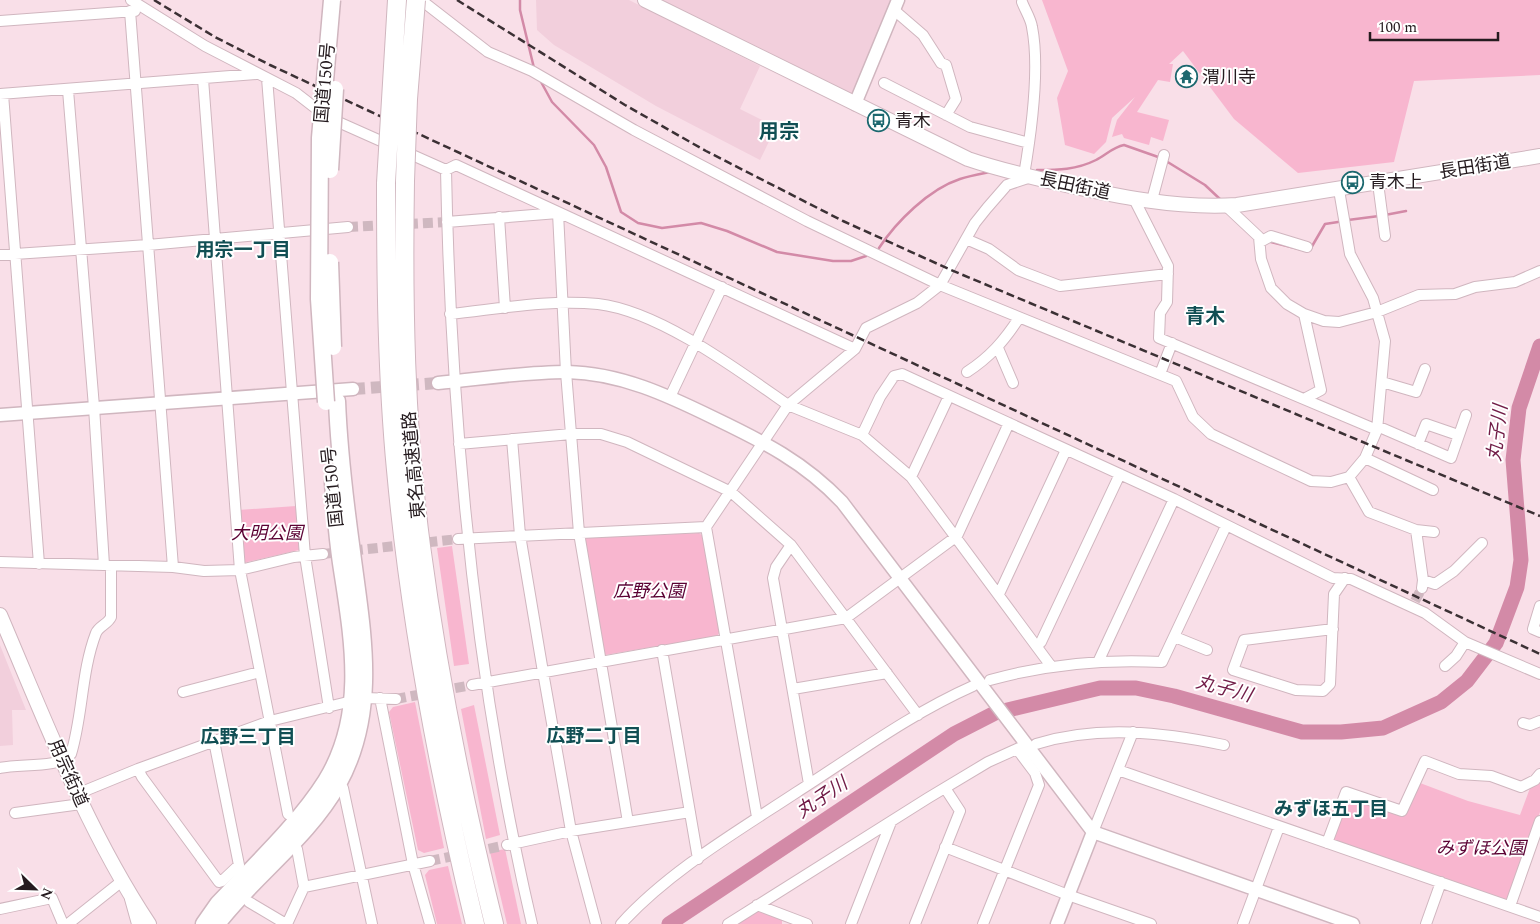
<svg xmlns="http://www.w3.org/2000/svg" width="1540" height="924" font-family="Spectral,'Noto Sans JP',serif">
<rect width="100%" height="100%" fill="#f9dfe8"/>
<path fill="#f2cfdc" d="M536,0H629L760,66L740,109L776,127L760,160L656,106L554,45L537,30Z
M652,0H893L852,99Z
M0,645L26,710H12L13,745L0,746Z"/>
<path fill="#f8b6cf" d="M1042,0H1540V75L1414,81L1394,162L1298,173L1234,119L1183,51L1169,64H1173L1170,82L1158,80L1137,112L1169,120L1163,141L1151,137L1149,145L1124,138L1122,134L1112,137L1117,120L1135,97L1112,118L1106,142L1094,154L1065,145L1057,98L1068,71Z
M296,506L299,550L243,563L238,510Z
M699,533L703,536L720,632L717,636L605,655L602,652L584,541L585,538Z
M452,546L469,664L454,666L437,548Z
M415,702L444,848L424,853L418,850L389,712L393,707Z
M474,705L500,835L486,839L461,709Z
M1540,777V812L1510,900L1505,902L1333,841L1349,796L1404,815L1420,783L1468,801L1520,815L1530,788Z
M505,849L521,924H507L490,852Z
M448,866L462,924H437L425,875L429,870Z
M757,909L782,917V924H737Z"/>
<g fill="none" stroke-linecap="round" stroke-linejoin="round">
<path stroke="#d38aa7" stroke-width="2.5" d="M520,0V10L534,68
M540,80L552,102L594,145L606,167L621,212L638,223L662,228L701,223L727,231L777,252L833,261H851L866,256
M1166,161L1205,185L1221,200
M1037,170C1058,170 1076,170 1096,160C1106,155 1113,147 1124,145L1161,158
M1385,215L1406,211
M1348,220L1379,216
M1271,242L1303,250
M879,248C896,222 929,189 960,179C969,176 980,174 990,172
M1311,248L1325,224L1338,222"/>
<path stroke="#d38aa7" stroke-width="15" d="M669,924L954,734L995,713L1100,688H1136L1174,696L1302,732H1341L1383,728L1441,702L1467,681L1496,643L1517,587L1521,560L1513,460L1519,408L1540,346"/>
<path stroke="#cfb8c0" stroke-width="10" stroke-dasharray="10 5" stroke-linecap="butt" d="M348,227L447,222
M323,554L458,539
M1415,601L1422,588
M396,699L472,685
M430,861L507,845"/>
<path stroke="#cfb8c0" stroke-width="12" stroke-dasharray="12 6" stroke-linecap="butt" d="M353,389L438,383"/>
<defs>
<path id="minor" d="M131,0L205,46L296,93L327,117L446,170L456,165L855,349
M421,0L488,52L532,71L634,130L807,221L940,285L1176,381L1193,417L1211,434L1311,481L1331,482L1349,477L1365,458L1377,430L1385,341L1373,298L1350,254L1339,190
M1022,2C1025,10 1031,19 1032,27C1040,68 1031,134 1024,175
M894,10L923,35L941,63L946,65L956,99L946,115
M130,11L173,567
M0,21L135,11
M267,78L305,556L329,708
M203,79L240,570L288,814
M884,83L970,127L1029,143
M68,90L94,407L104,565
M0,94L256,74
M3,94L39,564
M446,170C451,423 474,677 532,924
M1031,177L1007,185L987,208L975,223L940,285L917,303L866,328L855,349L788,405L862,435L880,397L894,376L902,374L1174,499L1333,578L1351,579L1412,607L1425,613L1465,642L1540,674
M1378,183L1385,236
M1133,197L1168,266L1167,302L1160,313L1159,338L1377,430
M1152,200L1164,155
M1226,206L1259,237L1261,259L1271,288L1287,304L1304,314L1324,321L1339,322L1377,312L1419,295L1455,294L1475,287L1515,282L1540,271
M499,217L505,308
M447,222L558,213L566,372L579,533L628,822
M966,239L989,249L1018,270L1060,286L1168,274
M1260,242L1271,236L1307,247
M0,255L148,245L348,227
M450,314C498,309 549,299 598,304C659,311 738,370 788,405L706,527L757,817
M1304,314L1321,390L1304,399
M998,348L1013,383
M967,372C990,357 1004,341 1019,318
M1160,374L1172,343
M1382,382L1416,392L1425,369
M670,397L722,287
M1377,426L1451,458L1466,415
M862,435L911,477L1051,666
M512,439L520,535L543,672L571,831L596,924
M459,444L571,434H601L627,442L731,492L791,545L918,715
M1418,444L1426,424L1458,435
M1365,458L1433,490
M911,477L949,396
M1349,477L1369,512L1416,530L1434,532
M1416,530L1423,580
M458,539L706,527
M791,545L776,567L773,578L809,784
M0,562L173,567L204,571L240,570L294,557L323,554
M1422,588L1423,580L1435,584L1454,571L1482,543
M999,594L1066,450
M1540,606L1533,629L1540,632
M1333,629L1244,640L1233,670L1296,690L1323,691L1330,684L1334,594L1345,578
M1175,637L1207,650
M1037,646L1041,642L1120,474
M662,650L698,859
M1099,660L1174,499
M1445,666L1456,656L1465,642
M990,680C1047,664 1103,659 1162,662L1226,526
M472,685L846,618L957,536L1009,423
M793,689L887,673
M183,692L260,672
M380,698L413,864L430,924
M1523,723L1530,725L1540,721
M1036,744C1098,725 1162,732 1224,745
M0,768C19,763 59,769 71,754C83,715 81,672 96,633C99,626 108,624 111,617V566
M138,769L142,777L219,882L222,881L239,865L214,741
M1118,770L1540,917
M338,783L343,788L372,924
M77,794L138,769L270,721L364,698L396,699
M15,813L81,804
M1093,832L1133,732
M1327,843L1346,792L1402,811L1425,761L1459,774L1491,776L1521,787L1535,780L1540,774
M507,845L571,831L690,812
M945,847L1068,895L1151,924
M297,849L304,887
M130,899L137,924
M249,902L286,924
M757,905L807,924
M1510,906L1540,821
M0,909L52,898L63,924
M68,924L122,881
M287,924L304,887L430,861
M621,924C669,871 738,831 797,792C855,755 910,714 973,686
M728,924L928,798L988,762L1019,748
M851,924L891,822
M915,924L960,811L945,788
M983,924L1039,785L1035,773L1017,749
M1243,924L1279,827
M1426,924L1441,882"/>
<path id="tertiary" d="M855,104L898,0
M438,383C480,379 524,372 567,372C620,373 667,395 714,418C764,442 804,462 842,502L1093,832L1353,924
M0,415L353,389
M1057,924L1093,832"/>
<path id="secondary" d="M645,0L968,159C997,169 1027,176 1057,183C1115,196 1177,209 1237,205L1540,156
M0,615C45,720 86,829 149,924"/>
<path id="trunk" d="M204,924L218,904C253,867 299,824 326,781C368,713 352,636 341,563C337,536 335,510 333,483
M217,924C254,875 307,839 338,784C379,710 362,631 352,552C345,501 339,452 337,401"/>
<path id="motorway" d="M405,181C403,303 405,426 421,546C438,674 463,799 494,924
M386,183C386,279 387,375 396,470C410,623 439,775 475,924"/>
</defs>
<use href="#minor" stroke="#d0b6bf" stroke-width="12"/>
<use href="#tertiary" stroke="#d0b6bf" stroke-width="15"/>
<use href="#secondary" stroke="#d0b6bf" stroke-width="16"/>
<use href="#trunk" stroke="#d0b6bf" stroke-width="19"/>
<use href="#motorway" stroke="#d0b6bf" stroke-width="20"/>
<use href="#minor" stroke="#fff" stroke-width="10"/>
<use href="#tertiary" stroke="#fff" stroke-width="12"/>
<use href="#secondary" stroke="#fff" stroke-width="14"/>
<use href="#trunk" stroke="#fff" stroke-width="16"/>
<use href="#motorway" stroke="#fff" stroke-width="18"/>
<path stroke="#3b3034" stroke-width="2.5" stroke-dasharray="8 4" stroke-linecap="butt" d="M154,0L215,37L270,65L1540,654
M457,0L625,105L706,151L843,221L951,270L1540,516"/>
<defs>
<path id="trunk-bridge" d="M330,170L335,89
M330,262L333,347
M326,402L319,299L320,138L332,0"/>
<path id="motorway-bridge" d="M405,181L408,99L416,0
M386,183L397,0"/>
</defs>
<use href="#trunk-bridge" stroke="#d0b6bf" stroke-width="19" stroke-linecap="butt"/>
<use href="#motorway-bridge" stroke="#d0b6bf" stroke-width="20" stroke-linecap="butt"/>
<use href="#trunk-bridge" stroke="#fff" stroke-width="16"/>
<use href="#motorway-bridge" stroke="#fff" stroke-width="18"/>
</g>
<defs>
<symbol id="temple-ring" viewBox="-11 -11 22 22"><circle r="9.5" fill="#fff" stroke="#1c686f" stroke-width="1.5"/><path d="M0-6L5-2H3V0L6.5 2.5H4V6H1.5V3h-3V6H-4V2.5H-6.5L-3 0V-2H-5Z" fill="#1c686f"/></symbol>
<symbol id="bus-ring" viewBox="-11 -11 22 22"><circle r="9.5" fill="#fff" stroke="#1c686f" stroke-width="1.5"/><path d="M-5-6H5V4H4V6H2V4H-2V6H-4V4H-5ZM-3.5-4V0h7V-4ZM-3.5 1.2v1.5H-2V1.2ZM2 1.2v1.5H3.5V1.2Z" fill="#1c686f"/></symbol>
</defs>
<g fill-rule="evenodd">
<use href="#temple-ring" x="1174" y="64" width="25" height="25"/>
<use href="#bus-ring" x="866" y="108" width="25" height="25"/>
<use href="#bus-ring" x="1340" y="170" width="25" height="25"/>
</g>
<g text-anchor="middle" dominant-baseline="central" stroke-width="4" stroke-linejoin="round" paint-order="stroke">
<g font-size="18" fill="#251b1f" stroke="#fff" text-anchor="start">
<text x="1202" y="77">渭川寺</text>
<text x="895" y="121">青木</text>
<text x="1369" y="182">青木上</text>
</g>
<g font-size="18" fill="#251b1f" stroke="#fff">
<text transform="translate(325 83) rotate(-85)">国道150号</text>
<text transform="translate(1475 167) rotate(-9)">長田街道</text>
<text transform="translate(1075 186) rotate(12)">長田街道</text>
<text transform="translate(414 465) rotate(-95)">東名高速道路</text>
<text transform="translate(333 487) rotate(-96)">国道150号</text>
<text transform="translate(68 773) rotate(66)">用宗街道</text>
</g>
<g font-size="18" font-style="italic" fill="#5b0234" stroke="#fff">
<text x="267" y="533">大明公園</text>
<text x="649" y="591">広野公園</text>
<text x="1481" y="848">みずほ公園</text>
</g>
<g font-size="19" font-weight="bold" fill="#114f54" stroke="#fff">
<text x="243" y="250">用宗一丁目</text>
<text x="594" y="736">広野二丁目</text>
<text x="248" y="737">広野三丁目</text>
<text x="1331" y="809">みずほ五丁目</text>
</g>
<g font-size="19" font-style="italic" fill="#711c47" stroke="#fff">
<text transform="translate(1498 433) rotate(-83)">丸子川</text>
<text transform="translate(1224 689) rotate(15)">丸子川</text>
<text transform="translate(822 798) rotate(-34)">丸子川</text>
</g>
<g font-size="20" font-weight="bold" fill="#114f54" stroke="#fff">
<text x="779" y="132">用宗</text>
<text x="1205" y="317">青木</text>
</g>
</g>
<g transform="translate(35 889) rotate(113)" stroke="#ffffff" stroke-width="4" paint-order="stroke">
<path d="M0-4L9 19L0 12L-9 19Z" fill="#251b1f"/>
<text y="-8" font-size="14" font-weight="bold" text-anchor="middle" fill="#251b1f">N</text>
</g>
<path d="M1370 32v8h128v-8" fill="none" stroke="#251b1f" stroke-width="2.5"/>
<text x="1378" y="32" font-size="15" fill="#251b1f" stroke="#ffffff" stroke-width="4" paint-order="stroke">100 m</text>
</svg>
